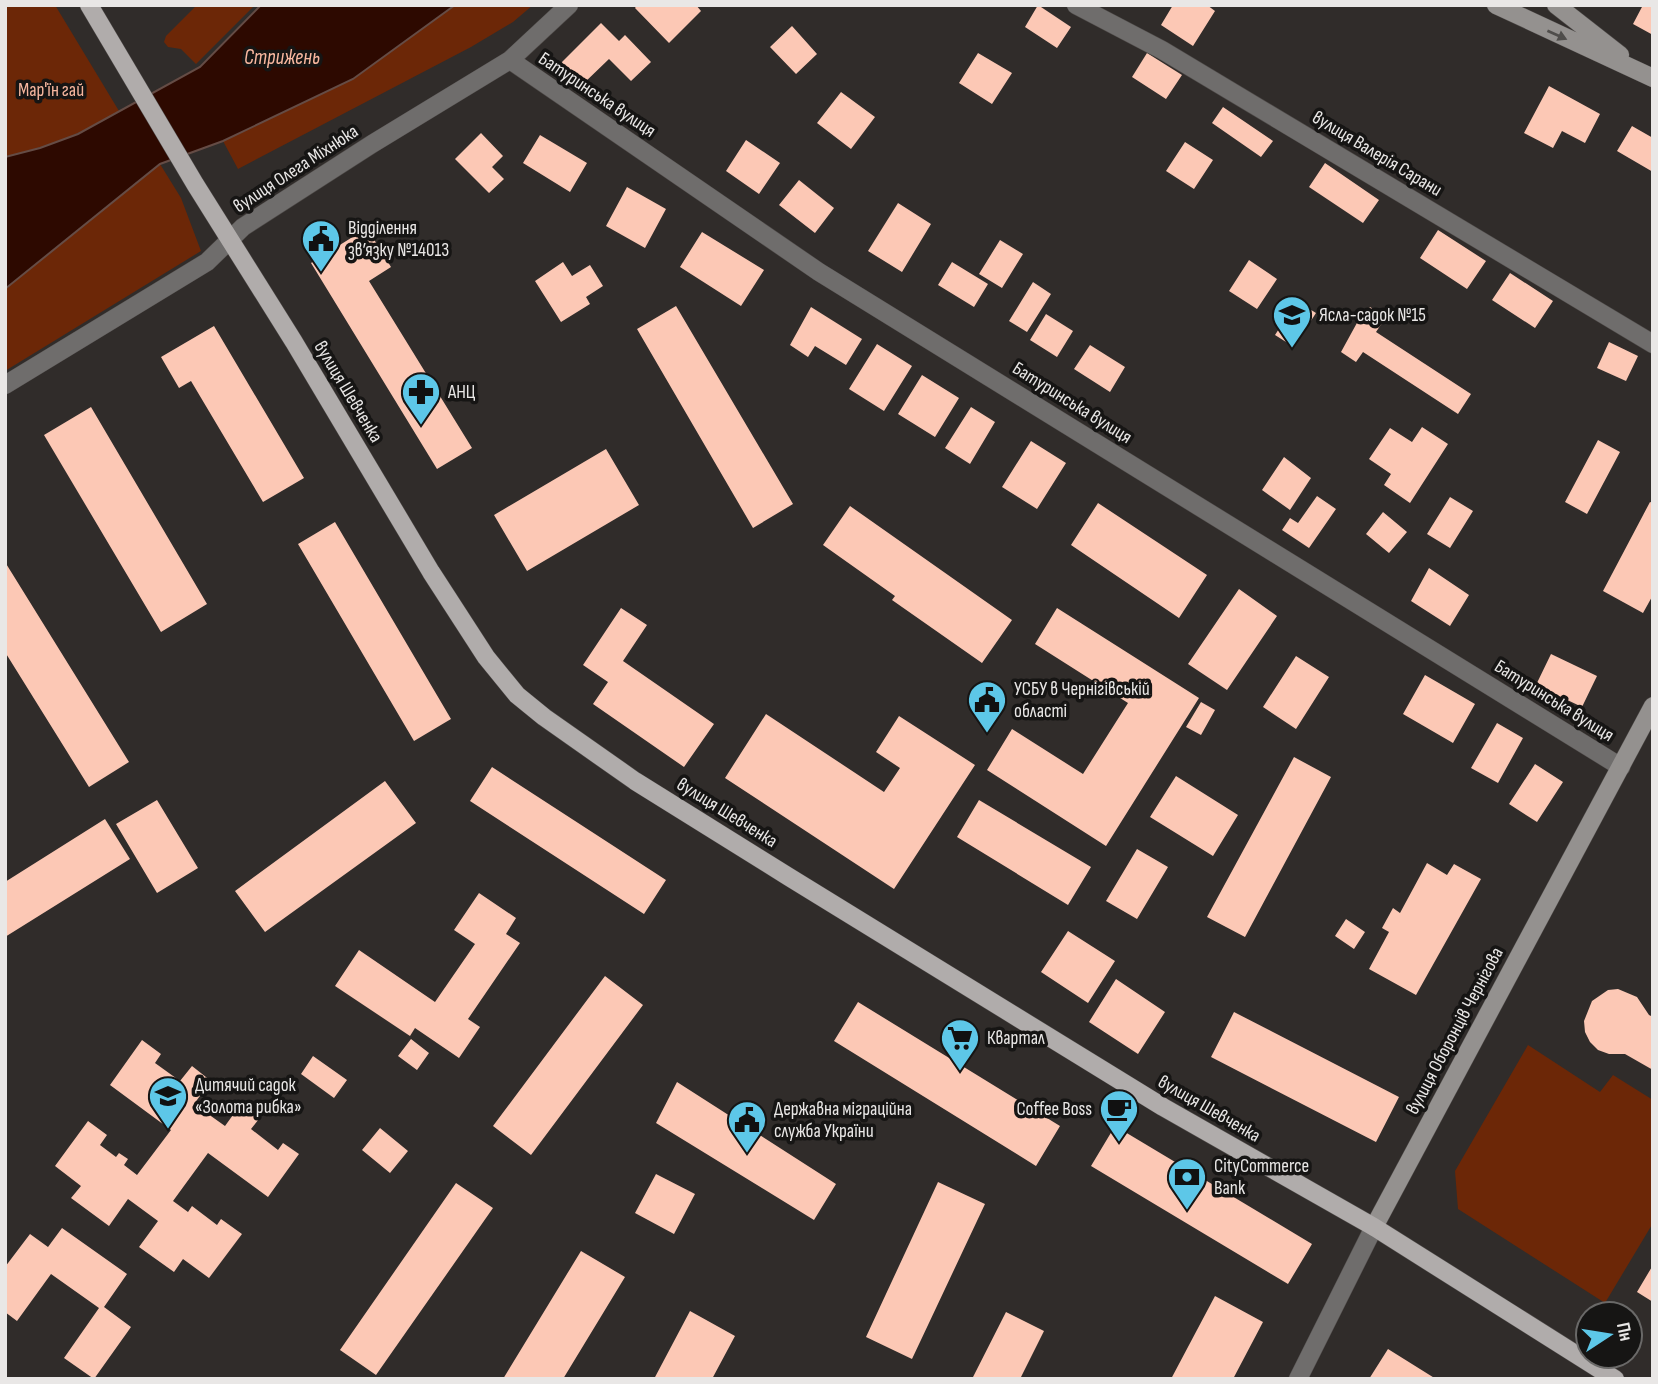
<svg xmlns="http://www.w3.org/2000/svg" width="1658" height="1384" viewBox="0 0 1658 1384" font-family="'Sofia Sans Condensed',sans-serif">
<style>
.green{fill:#6c2707}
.water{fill:#2d0900;stroke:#654c45;stroke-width:2}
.building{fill:#fcc8b5}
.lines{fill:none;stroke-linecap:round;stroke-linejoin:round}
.street-casing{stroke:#4e4a48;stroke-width:19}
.secondary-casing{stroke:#4e4a48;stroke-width:19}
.primary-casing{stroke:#4e4a48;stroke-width:19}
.street{stroke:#6f6d6c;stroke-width:18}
.secondary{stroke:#94918f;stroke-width:18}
.primary{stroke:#b0acab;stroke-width:18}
.oneway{fill:#4f4d4b}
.labels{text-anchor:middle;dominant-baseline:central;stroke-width:7;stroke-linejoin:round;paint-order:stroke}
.park-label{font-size:19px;fill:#f6b69e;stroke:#161514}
.street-label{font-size:19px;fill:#e9e7e6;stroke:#161514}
.poi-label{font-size:19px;fill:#e9e7e6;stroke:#161514;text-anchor:start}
.water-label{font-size:21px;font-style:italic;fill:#f9b8a0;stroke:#161514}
</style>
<rect width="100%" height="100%" fill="#302c2a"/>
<path class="green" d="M5 5H55L119 111C83 134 46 147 5 157Z
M197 5H255L196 64 181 49 168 47 164 42 166 36Z
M455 5H533L513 22 471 47 238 169 223 141 353 79Z
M160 164 181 198 201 251 5 371V289Z
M1528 1045 1600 1092 1613 1075 1653 1100V1223L1605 1303 1458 1209 1455 1171Z"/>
<path class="water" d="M261 5H455L353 79 223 141 160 164 5 289V157L40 148 78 134 200 67Z"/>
<path class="building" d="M637 5H696L701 11 669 43 635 8Z
M1038 5 1071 27 1057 48 1025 27Z
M1173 5H1207L1215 11 1193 46 1161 25Z
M1643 5H1653V35L1633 24Z
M601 23 619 41 625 35 651 62 631 81 609 59 582 85 561 63Z
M792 26 817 54 796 74 770 47Z
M978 53 1012 73 992 104 959 83Z
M1147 53 1182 75 1166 99 1132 77Z
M1549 86 1600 114 1585 143 1562 131 1553 148 1524 133Z
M841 92 875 117 851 149 817 123Z
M1223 107 1273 141 1261 157 1212 123Z
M1632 126 1653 138V172L1617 151Z
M481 133 503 156 492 167 504 179 489 193 455 159Z
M540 135 587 163 570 192 523 163Z
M746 140 780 163 759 194 726 171Z
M1185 142 1213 160 1194 189 1166 171Z
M1325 163 1379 200 1363 223 1309 187Z
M799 180 834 208 815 233 779 205Z
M627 187 666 209 645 248 606 226Z
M898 203 931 224 902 272 868 251Z
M367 228 391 267 369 281 472 448 437 469 311 263Z
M1438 230 1486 261 1467 289 1420 258Z
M702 232 764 270 741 306 680 267Z
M1000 240 1023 254 1002 288 979 274Z
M1249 260 1277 279 1257 309 1229 291Z
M563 262 572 276 590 265 603 286 586 297 590 304 561 322 535 281Z
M952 262 988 284 974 307 938 285Z
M1510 273 1553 301 1535 328 1492 300Z
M1033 282 1051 294 1027 332 1009 321Z
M1297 301 1316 313 1294 347 1275 335Z
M676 306 793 504 753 528 637 329Z
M811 307 862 339 846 365 815 346 808 357 790 345Z
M1370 307 1386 317 1376 332 1471 394 1458 414 1363 352 1356 362 1341 352 1358 321 1360 322Z
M1046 314 1073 331 1057 357 1030 340Z
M214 326 304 478 263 502 191 381 179 388 161 357Z
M1609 342 1638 356 1626 381 1597 368Z
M877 344 912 366 884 411 849 389Z
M1090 345 1125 367 1110 392 1074 369Z
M922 375 959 398 935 437 898 414Z
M91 407 207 604 161 632 44 435Z
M971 407 995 422 970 464 945 448Z
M1422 427 1448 444 1410 503 1384 485 1391 474 1369 459 1390 428 1412 442Z
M1598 440 1620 452 1587 514 1565 502Z
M1031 441 1066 463 1037 509 1002 487Z
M606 449 639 505 527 571 494 515Z
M1284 457 1311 478 1290 510 1262 490Z
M1317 496 1336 509 1309 548 1282 530 1290 518 1298 523Z
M1450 497 1473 511 1450 548 1427 534Z
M1650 502 1653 503V595L1643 613 1603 591Z
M1098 503 1207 575 1179 618 1071 545Z
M850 506 1012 620 982 663 892 600 895 596 823 545Z
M1383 512 1407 532 1389 553 1366 534Z
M335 522 451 719 414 741 298 544Z
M5 562 129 762 89 787 5 652Z
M1429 568 1469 595 1450 626 1411 601Z
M1239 589 1277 616 1227 690 1188 664Z
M621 608 647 625 623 661 714 724 684 767 593 704 608 682 583 665Z
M1057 608 1199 698 1106 846 987 770 1012 729 1083 774 1128 703 1035 644Z
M1551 654 1597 676 1582 707 1536 685Z
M1296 656 1329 677 1296 729 1263 707Z
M1425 675 1475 704 1453 743 1403 714Z
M1201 702 1215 710 1201 735 1186 727Z
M766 714 884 792 900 768 876 752 899 716 975 765 894 889 725 778Z
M1497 723 1523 738 1498 783 1471 768Z
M1294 757 1331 777 1245 937 1207 917Z
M1535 764 1563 782 1537 822 1509 804Z
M492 767 666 880 644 914 470 801Z
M1176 776 1238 815 1213 856 1150 817Z
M385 781 416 823 265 932 235 891Z
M157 800 198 868 157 893 116 824Z
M979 800 1091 867 1068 905 957 837Z
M105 819 130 859 5 937V882Z
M1137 849 1168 867 1137 919 1106 901Z
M1427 863 1447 875 1454 864 1481 879 1416 995 1369 969 1389 932 1382 928 1393 908 1400 913Z
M479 893 516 918 506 934 520 943 468 1019 480 1027 459 1058 415 1028 410 1036 335 986 359 950 435 1002 475 944 454 930Z
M1346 919 1365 932 1354 949 1335 936Z
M1068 931 1115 961 1088 1003 1041 972Z
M605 976 643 1005 531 1155 493 1126Z
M1116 979 1165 1012 1138 1054 1089 1022Z
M1618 989 1637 997 1649 1015 1653 1017V1070L1625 1054H1609L1598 1050 1590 1042 1585 1032 1584 1021 1592 1001 1608 990Z
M858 1002 1060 1126 1036 1166 834 1041Z
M1234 1012 1399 1097 1376 1142 1211 1057Z
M411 1039 429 1053 417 1070 398 1056Z
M142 1040 161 1054 155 1063 180 1081 192 1066 211 1081 194 1104 225 1126 243 1101 262 1115 251 1129 278 1150 283 1143 299 1154 268 1197 208 1153 173 1201 188 1212 192 1206 217 1225 221 1219 242 1234 209 1278 183 1259 174 1272 139 1247 158 1221 128 1199 109 1226 71 1198 81 1186 55 1166 88 1121 107 1135 100 1145 116 1157 119 1153 128 1159 124 1165 137 1175 171 1130 110 1085Z
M313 1056 347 1080 334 1098 301 1074Z
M677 1082 836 1184 814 1220 656 1123Z
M1115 1126 1312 1244 1288 1284 1091 1166Z
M380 1128 408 1151 390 1173 362 1150Z
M656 1174 695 1194 674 1234 635 1213Z
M938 1182 985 1204 912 1359 866 1337Z
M456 1183 493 1208 376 1375 340 1350Z
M62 1228 127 1274 104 1307 131 1327 94 1379 64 1358 99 1308 51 1274 17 1321 5 1312V1267L30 1234 48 1247Z
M581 1251 625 1277 563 1379H503Z
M1653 1265V1302L1637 1292Z
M1215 1296 1263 1322 1233 1379H1171Z
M690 1311 735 1336 712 1379H654Z
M1006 1312 1044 1331 1020 1379H972Z
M1388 1349 1436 1379H1369Z"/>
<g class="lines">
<g class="street-casing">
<path id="street" d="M1076 5 1162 50 1653 344
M510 60 819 272 1621 767
M5 385 207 262 243 227 372 144 510 60 569 5
M1298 1379 1374 1227"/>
</g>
<g class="secondary-casing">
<path id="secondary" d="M1496 5 1653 78
M1556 5 1620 55
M1374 1227 1653 706"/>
</g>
<g class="primary-casing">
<path id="primary" d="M89 5 195 184 294 342 431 572 486 657 517 695 544 717 635 781 789 877 1163 1107 1374 1227 1615 1379"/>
</g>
<use href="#street" class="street"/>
<use href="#secondary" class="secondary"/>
<use href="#primary" class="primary"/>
</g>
<defs><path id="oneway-solid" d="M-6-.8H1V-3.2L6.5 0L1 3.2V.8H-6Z" transform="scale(1.75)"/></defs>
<use class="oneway" href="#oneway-solid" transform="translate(1557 35) rotate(24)"/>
<defs>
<g id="civic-pin" transform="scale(2.0125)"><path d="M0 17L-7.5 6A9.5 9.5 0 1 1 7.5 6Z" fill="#5dc7e8" stroke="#161514"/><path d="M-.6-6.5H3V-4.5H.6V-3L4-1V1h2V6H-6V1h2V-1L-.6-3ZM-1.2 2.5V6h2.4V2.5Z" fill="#111"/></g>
<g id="school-pin" transform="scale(2.0125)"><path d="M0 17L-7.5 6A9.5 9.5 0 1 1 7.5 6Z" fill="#5dc7e8" stroke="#161514"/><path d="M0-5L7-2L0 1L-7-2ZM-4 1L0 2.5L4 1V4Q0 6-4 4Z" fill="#111"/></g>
<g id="pharmacy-pin" transform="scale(2.0125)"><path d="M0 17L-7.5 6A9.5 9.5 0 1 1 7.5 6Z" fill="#5dc7e8" stroke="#161514"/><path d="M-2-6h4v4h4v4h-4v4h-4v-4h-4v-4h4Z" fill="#111"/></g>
<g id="supermarket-pin" transform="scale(2.0125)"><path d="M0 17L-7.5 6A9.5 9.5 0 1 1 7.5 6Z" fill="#5dc7e8" stroke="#161514"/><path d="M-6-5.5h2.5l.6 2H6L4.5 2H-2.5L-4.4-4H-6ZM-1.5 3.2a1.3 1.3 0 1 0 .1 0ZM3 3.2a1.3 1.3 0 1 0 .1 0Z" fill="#111"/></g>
<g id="cafe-pin" transform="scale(2.0125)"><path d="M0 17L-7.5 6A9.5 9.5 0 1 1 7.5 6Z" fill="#5dc7e8" stroke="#161514"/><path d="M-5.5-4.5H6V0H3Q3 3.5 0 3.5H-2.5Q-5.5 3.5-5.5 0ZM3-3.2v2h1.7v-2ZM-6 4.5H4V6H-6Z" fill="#111"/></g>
<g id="bank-pin" transform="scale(2.0125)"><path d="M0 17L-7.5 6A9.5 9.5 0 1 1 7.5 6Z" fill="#5dc7e8" stroke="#161514"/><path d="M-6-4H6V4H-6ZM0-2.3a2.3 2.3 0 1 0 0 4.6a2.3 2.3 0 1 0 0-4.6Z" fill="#111"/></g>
</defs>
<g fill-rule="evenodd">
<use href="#civic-pin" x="321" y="239"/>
<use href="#school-pin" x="1292" y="315"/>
<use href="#pharmacy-pin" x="421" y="392"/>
<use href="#civic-pin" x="987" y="700"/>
<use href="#supermarket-pin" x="960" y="1038"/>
<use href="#school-pin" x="168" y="1096"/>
<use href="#cafe-pin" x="1119" y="1109"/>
<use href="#civic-pin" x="747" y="1120"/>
<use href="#bank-pin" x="1187" y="1177"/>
</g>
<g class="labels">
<g class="park-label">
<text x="51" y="90">Мар'їн гай</text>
</g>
<g class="street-label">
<text transform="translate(597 95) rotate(34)">Батуринська вулиця</text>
<text transform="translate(1377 154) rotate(31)">вулиця Валерія Сарани</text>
<text transform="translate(296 169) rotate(-33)">вулиця Олега Міхнюка</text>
<text transform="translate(348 392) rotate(59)">вулиця Шевченка</text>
<text transform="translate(1072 403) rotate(32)">Батуринська вулиця</text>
<text transform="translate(1554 701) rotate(32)">Батуринська вулиця</text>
<text transform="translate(727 813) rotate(32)">вулиця Шевченка</text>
<text transform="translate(1455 1031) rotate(-62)">вулиця Оборонців Чернігова</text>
<text transform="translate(1209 1109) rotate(30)">вулиця Шевченка</text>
</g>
<g class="poi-label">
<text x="348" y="228">Відділення<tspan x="348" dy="22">зв’язку №14013</tspan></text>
<text x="1319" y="315">Ясла-садок №15</text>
<text x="448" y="392">АНЦ</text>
<text x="1014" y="689">УСБУ в Чернігівській<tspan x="1014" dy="22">області</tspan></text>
<text x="987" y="1038">Квартал</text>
<text x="195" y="1085">Дитячий садок<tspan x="195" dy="22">«Золота рибка»</tspan></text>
<text x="774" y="1109">Державна міграційна<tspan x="774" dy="22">служба України</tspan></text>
<text x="1092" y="1109" text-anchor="end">Coffee Boss</text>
<text x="1214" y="1166">CityCommerce<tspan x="1214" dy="22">Bank</tspan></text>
</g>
<g class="water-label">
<text x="282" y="57">Стрижень</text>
</g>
</g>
<rect width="1658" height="1384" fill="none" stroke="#e9e7e6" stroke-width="14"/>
<g transform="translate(1609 1335) rotate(78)"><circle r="33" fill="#161514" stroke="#6a6968" stroke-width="2"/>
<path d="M0-5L12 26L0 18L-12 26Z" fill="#5dc7e8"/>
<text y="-10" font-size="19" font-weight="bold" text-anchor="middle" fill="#e9e7e6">Пн</text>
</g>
</svg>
